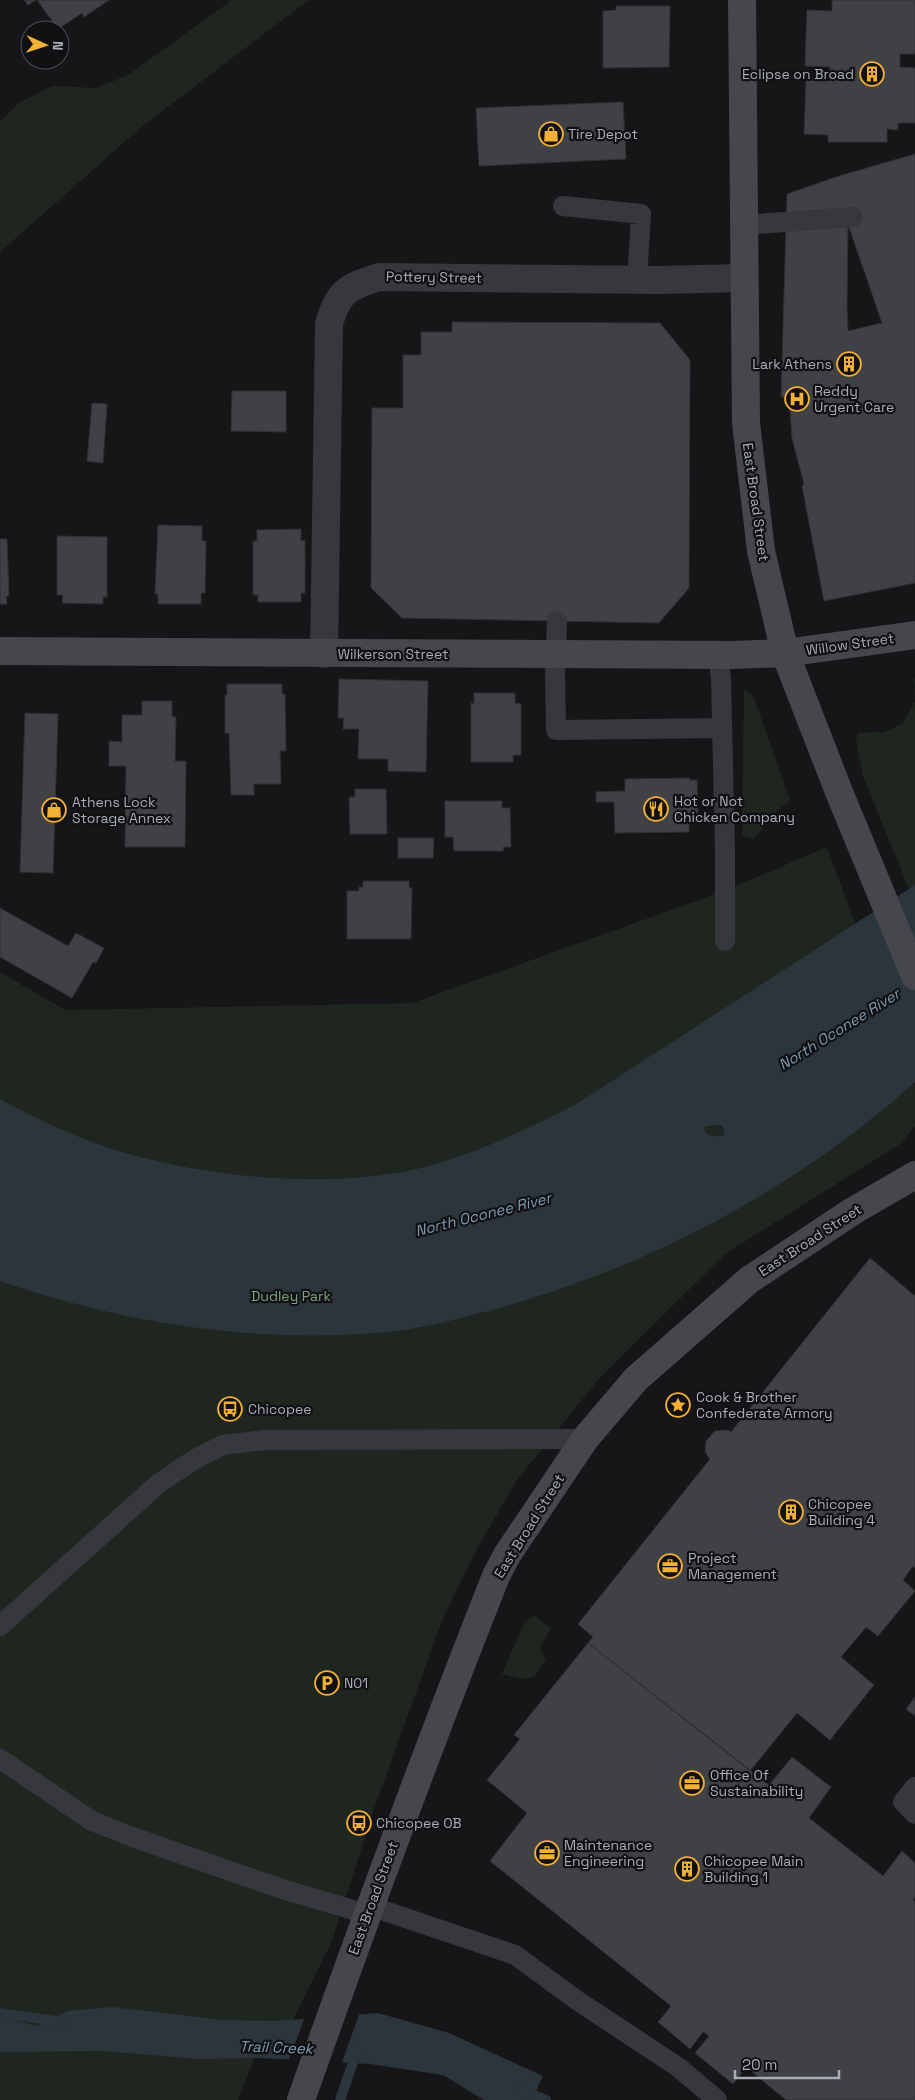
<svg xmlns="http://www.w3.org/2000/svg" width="915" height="2100" viewBox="0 0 915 2100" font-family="'Space Grotesk',sans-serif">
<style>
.green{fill:#1e261f}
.water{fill:#2c353c;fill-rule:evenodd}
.pier{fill:#161618}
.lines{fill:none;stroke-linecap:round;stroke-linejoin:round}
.stream{stroke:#2c353c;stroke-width:10}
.building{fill:#404145;stroke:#303034;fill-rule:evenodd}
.lane{stroke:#37383d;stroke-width:20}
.street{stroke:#37383d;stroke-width:28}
.secondary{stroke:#45474d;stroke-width:28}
.labels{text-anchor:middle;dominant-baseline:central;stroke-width:4.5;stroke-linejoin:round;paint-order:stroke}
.poi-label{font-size:14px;fill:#a8adb8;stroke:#111113;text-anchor:start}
.street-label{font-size:14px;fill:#a8adb8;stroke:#111113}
.park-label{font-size:14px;fill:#7fa381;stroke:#111113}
.water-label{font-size:15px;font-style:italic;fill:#7f9bb3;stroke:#111113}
</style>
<rect width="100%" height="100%" fill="#161618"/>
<path class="green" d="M232 0H309L145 124 0 252V122L19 103 52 86 96 88 128 75Z
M914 678H915V898L910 888 909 889 863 777 856 739 858 733 884 732 902 724 915 702Z
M744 689 753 695 790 800 777 811 754 839 742 836Z
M827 847 915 1087V1126L900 1144 725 1254 598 1380 517 1480 478 1547 443 1618 374 1809 332 1941 280 2046 261 2040 238 2100H0V972L65 1010 412 1003 727 890Z
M534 1615 551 1628 540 1648 546 1660 534 1677 522 1679 502 1674 524 1623Z"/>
<path class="water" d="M915 885V1082C798 1187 656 1263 506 1306 463 1318 419 1330 375 1333 249 1343 119 1322 0 1281V1099C40 1121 81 1140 125 1153 217 1179 343 1191 436 1164 486 1149 532 1127 578 1103ZM714 1125H722L725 1131 723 1136C714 1136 706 1138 704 1127Z
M112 2007 223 2020 275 2021 378 2013 449 2033 543 2076 532 2100H484L443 2075 370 2064 260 2058 199 2059 103 2051 0 2052V2010L11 2019 37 2026 68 2011Z"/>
<path class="pier" d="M360 2012 341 2065 288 2062 305 2017Z"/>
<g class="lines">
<path class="stream" d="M0 2013 62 2022
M521 2090 546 2100
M340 2100 357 2051"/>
</g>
<path class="building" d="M24 0H36L28 5Z
M37 0H109L84 17 82 13 58 29Z
M832 0H915V54H900V67L915 68V123H898V130L887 129V142H828V135L804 134 806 80 830 81V67L805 66 807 10 832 11Z
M616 6H670L669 67 603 68V11L616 10Z
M623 102 626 159 479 166 476 108Z
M915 154V583L824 601 802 486 804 484 792 438 789 397H781L787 194 839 176ZM848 224 882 323 848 331 847 308Z
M452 322 660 323 690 360 689 588 659 623 402 618 371 588 372 408H403V355H421V332H452Z
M232 391H286V432L231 431Z
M92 403 107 404 103 463 87 461Z
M158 525 202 526V541H206L205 593H201V604H158V594H155Z
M301 529V541L305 540V593H301V602H258V595H253V541H257V530Z
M57 536 107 537V597H103V604L62 603 63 595H57Z
M0 539H7L9 596 6 597 7 604H0Z
M339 679 428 681 426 772 388 771V759H358L359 729H343L344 718H338Z
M227 684H282V694H285L286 751H280L281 784H254V795H231L229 733H225V695H227Z
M474 693H515V703L521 704V755H513V762H471V703L474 704Z
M142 701H172V717H176L175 761H186L185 847H125L126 766H109V741L122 742V715H142Z
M25 713 58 714 53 873 20 872Z
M689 778 690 780H697L698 815H689V832L615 833 614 802H596V792L625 791V779Z
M355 789H386L387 834H350L349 797H355Z
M445 801H502V808H510L511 847H503L504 851H454L453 837H445Z
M398 838H434L433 858H398Z
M363 881H409V888H412L411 939H347V891H359V887H363Z
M0 908 68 946 76 933 104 948 96 963 93 962 72 998 0 957Z
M870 1258 915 1296V1568L913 1566 903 1580 915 1591 878 1636 866 1627 841 1657 874 1685 830 1740 797 1713 750 1771 588 1643 593 1637 578 1624 710 1459 705 1452 706 1441 715 1431 727 1430 731 1432Z
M588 1643 769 1785 792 1757 831 1787 809 1818 883 1876 902 1851 915 1863V1897L913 1900 915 1902V2100H786L746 2067 733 2084 695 2053 709 2036 703 2032 690 2049 658 2022 671 2006 490 1861 527 1813 487 1780 520 1739 514 1735Z
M915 1697V1716L906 1709Z"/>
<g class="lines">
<path class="lane" d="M563 206 641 214 637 280
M743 225 853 217
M557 621 555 674 556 730 722 728
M718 655 721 678 725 851V941
M0 1626 158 1484 195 1459 223 1445 264 1440 585 1439
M0 1759 92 1821 135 1838 282 1889 367 1914
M915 1787 903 1802 915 1814
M370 1906 515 1955 578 2001 678 2067 717 2100"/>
<path class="street" d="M324 654 329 324C338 291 348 287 379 277L658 280 744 278"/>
<path class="secondary" d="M742 0 746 423 761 551 785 653 839 792 915 976
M0 651 733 655 785 653 915 635
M301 2100C363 1924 427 1750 496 1576L507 1555 585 1439 636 1379 749 1280 853 1211 915 1175"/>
</g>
<defs>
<g id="building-ring" transform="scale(1.25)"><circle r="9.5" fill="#111113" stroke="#f2b134" stroke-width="1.5"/><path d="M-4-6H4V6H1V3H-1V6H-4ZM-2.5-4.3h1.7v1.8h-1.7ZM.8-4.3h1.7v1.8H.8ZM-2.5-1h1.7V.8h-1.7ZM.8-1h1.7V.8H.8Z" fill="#f2b134"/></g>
<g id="shop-ring" transform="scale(1.25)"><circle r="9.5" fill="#111113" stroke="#f2b134" stroke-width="1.5"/><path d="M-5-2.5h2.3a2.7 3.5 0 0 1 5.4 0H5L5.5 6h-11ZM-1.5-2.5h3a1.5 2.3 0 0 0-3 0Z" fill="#f2b134"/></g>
<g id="hospital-ring" transform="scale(1.25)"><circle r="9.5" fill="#111113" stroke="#f2b134" stroke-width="1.5"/><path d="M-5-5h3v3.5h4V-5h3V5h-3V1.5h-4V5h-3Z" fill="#f2b134"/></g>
<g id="restaurant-ring" transform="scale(1.25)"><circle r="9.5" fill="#111113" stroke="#f2b134" stroke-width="1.5"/><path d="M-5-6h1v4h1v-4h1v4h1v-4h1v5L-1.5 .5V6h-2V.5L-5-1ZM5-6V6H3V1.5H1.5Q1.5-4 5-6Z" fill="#f2b134"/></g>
<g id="sight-ring" transform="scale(1.25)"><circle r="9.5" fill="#111113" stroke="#f2b134" stroke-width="1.5"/><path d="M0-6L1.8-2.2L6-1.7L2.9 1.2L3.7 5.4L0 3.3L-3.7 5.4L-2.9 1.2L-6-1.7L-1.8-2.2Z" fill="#f2b134"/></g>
<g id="bus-ring" transform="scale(1.25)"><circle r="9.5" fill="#111113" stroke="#f2b134" stroke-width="1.5"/><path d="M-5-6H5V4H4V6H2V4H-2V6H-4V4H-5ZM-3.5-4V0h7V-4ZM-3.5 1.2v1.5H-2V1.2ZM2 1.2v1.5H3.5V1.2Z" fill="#f2b134"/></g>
<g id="office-ring" transform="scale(1.25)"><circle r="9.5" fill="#111113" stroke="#f2b134" stroke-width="1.5"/><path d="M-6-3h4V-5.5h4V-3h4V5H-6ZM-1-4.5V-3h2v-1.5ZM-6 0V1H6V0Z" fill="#f2b134"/></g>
<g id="parking-ring" transform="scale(1.25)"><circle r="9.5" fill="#111113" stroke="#f2b134" stroke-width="1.5"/><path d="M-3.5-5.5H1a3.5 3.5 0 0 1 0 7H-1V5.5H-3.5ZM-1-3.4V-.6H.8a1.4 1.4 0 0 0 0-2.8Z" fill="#f2b134"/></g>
</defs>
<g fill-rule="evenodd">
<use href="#building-ring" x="872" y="74"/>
<use href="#shop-ring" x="551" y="134"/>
<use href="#building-ring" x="849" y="364"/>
<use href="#hospital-ring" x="797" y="399"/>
<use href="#restaurant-ring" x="656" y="809"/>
<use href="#shop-ring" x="54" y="810"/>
<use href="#sight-ring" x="678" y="1405"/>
<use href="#bus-ring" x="230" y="1409"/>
<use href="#building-ring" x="791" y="1512"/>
<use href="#office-ring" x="670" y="1566"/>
<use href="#parking-ring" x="327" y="1683"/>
<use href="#office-ring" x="692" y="1783"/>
<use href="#bus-ring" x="359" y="1823"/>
<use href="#office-ring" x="547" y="1853"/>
<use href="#building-ring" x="687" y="1869"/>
</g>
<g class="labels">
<g class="poi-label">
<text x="854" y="74" text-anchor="end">Eclipse on Broad</text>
<text x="568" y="134">Tire Depot</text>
<text x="832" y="364" text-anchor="end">Lark Athens</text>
<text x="814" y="391">Reddy<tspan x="814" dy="16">Urgent Care</tspan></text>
<text x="674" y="801">Hot or Not<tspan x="674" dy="16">Chicken Company</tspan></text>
<text x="72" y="802">Athens Lock<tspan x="72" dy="16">Storage Annex</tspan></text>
<text x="696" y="1397">Cook &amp; Brother<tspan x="696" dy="16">Confederate Armory</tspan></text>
<text x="248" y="1409">Chicopee</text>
<text x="808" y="1504">Chicopee<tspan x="808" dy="16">Building 4</tspan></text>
<text x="688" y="1558">Project<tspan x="688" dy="16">Management</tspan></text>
<text x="344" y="1683">N01</text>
<text x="710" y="1775">Office Of<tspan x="710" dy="16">Sustainability</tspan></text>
<text x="376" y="1823">Chicopee OB</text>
<text x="564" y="1845">Maintenance<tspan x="564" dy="16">Engineering</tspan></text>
<text x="704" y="1861">Chicopee Main<tspan x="704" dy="16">Building 1</tspan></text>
</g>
<g class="street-label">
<text transform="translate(434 277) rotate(1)">Pottery Street</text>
<text transform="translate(756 502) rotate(82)">East Broad Street</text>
<text transform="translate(850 644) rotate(-8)">Willow Street</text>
<text x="393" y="654">Wilkerson Street</text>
<text transform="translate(810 1240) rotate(-33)">East Broad Street</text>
<text transform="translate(529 1526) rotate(-58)">East Broad Street</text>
<text transform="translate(373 1898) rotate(-70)">East Broad Street</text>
</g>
<g class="park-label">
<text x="291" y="1296">Dudley Park</text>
</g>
<g class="water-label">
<text transform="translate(839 1029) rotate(-32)">North Oconee River</text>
<text transform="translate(483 1214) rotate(-14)">North Oconee River</text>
<text transform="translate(276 2047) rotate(2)">Trail Creek</text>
</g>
</g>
<g transform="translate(45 45) rotate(93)"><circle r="24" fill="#111113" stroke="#4d4f55"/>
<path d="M0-4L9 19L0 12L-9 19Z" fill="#f2b134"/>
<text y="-8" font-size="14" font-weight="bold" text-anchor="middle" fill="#a8adb8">N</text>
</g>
<path d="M735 2070v8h104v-8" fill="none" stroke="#a8adb8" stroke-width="2.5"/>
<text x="742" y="2070" font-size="15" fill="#a8adb8" stroke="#111113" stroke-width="4" paint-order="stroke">20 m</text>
</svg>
